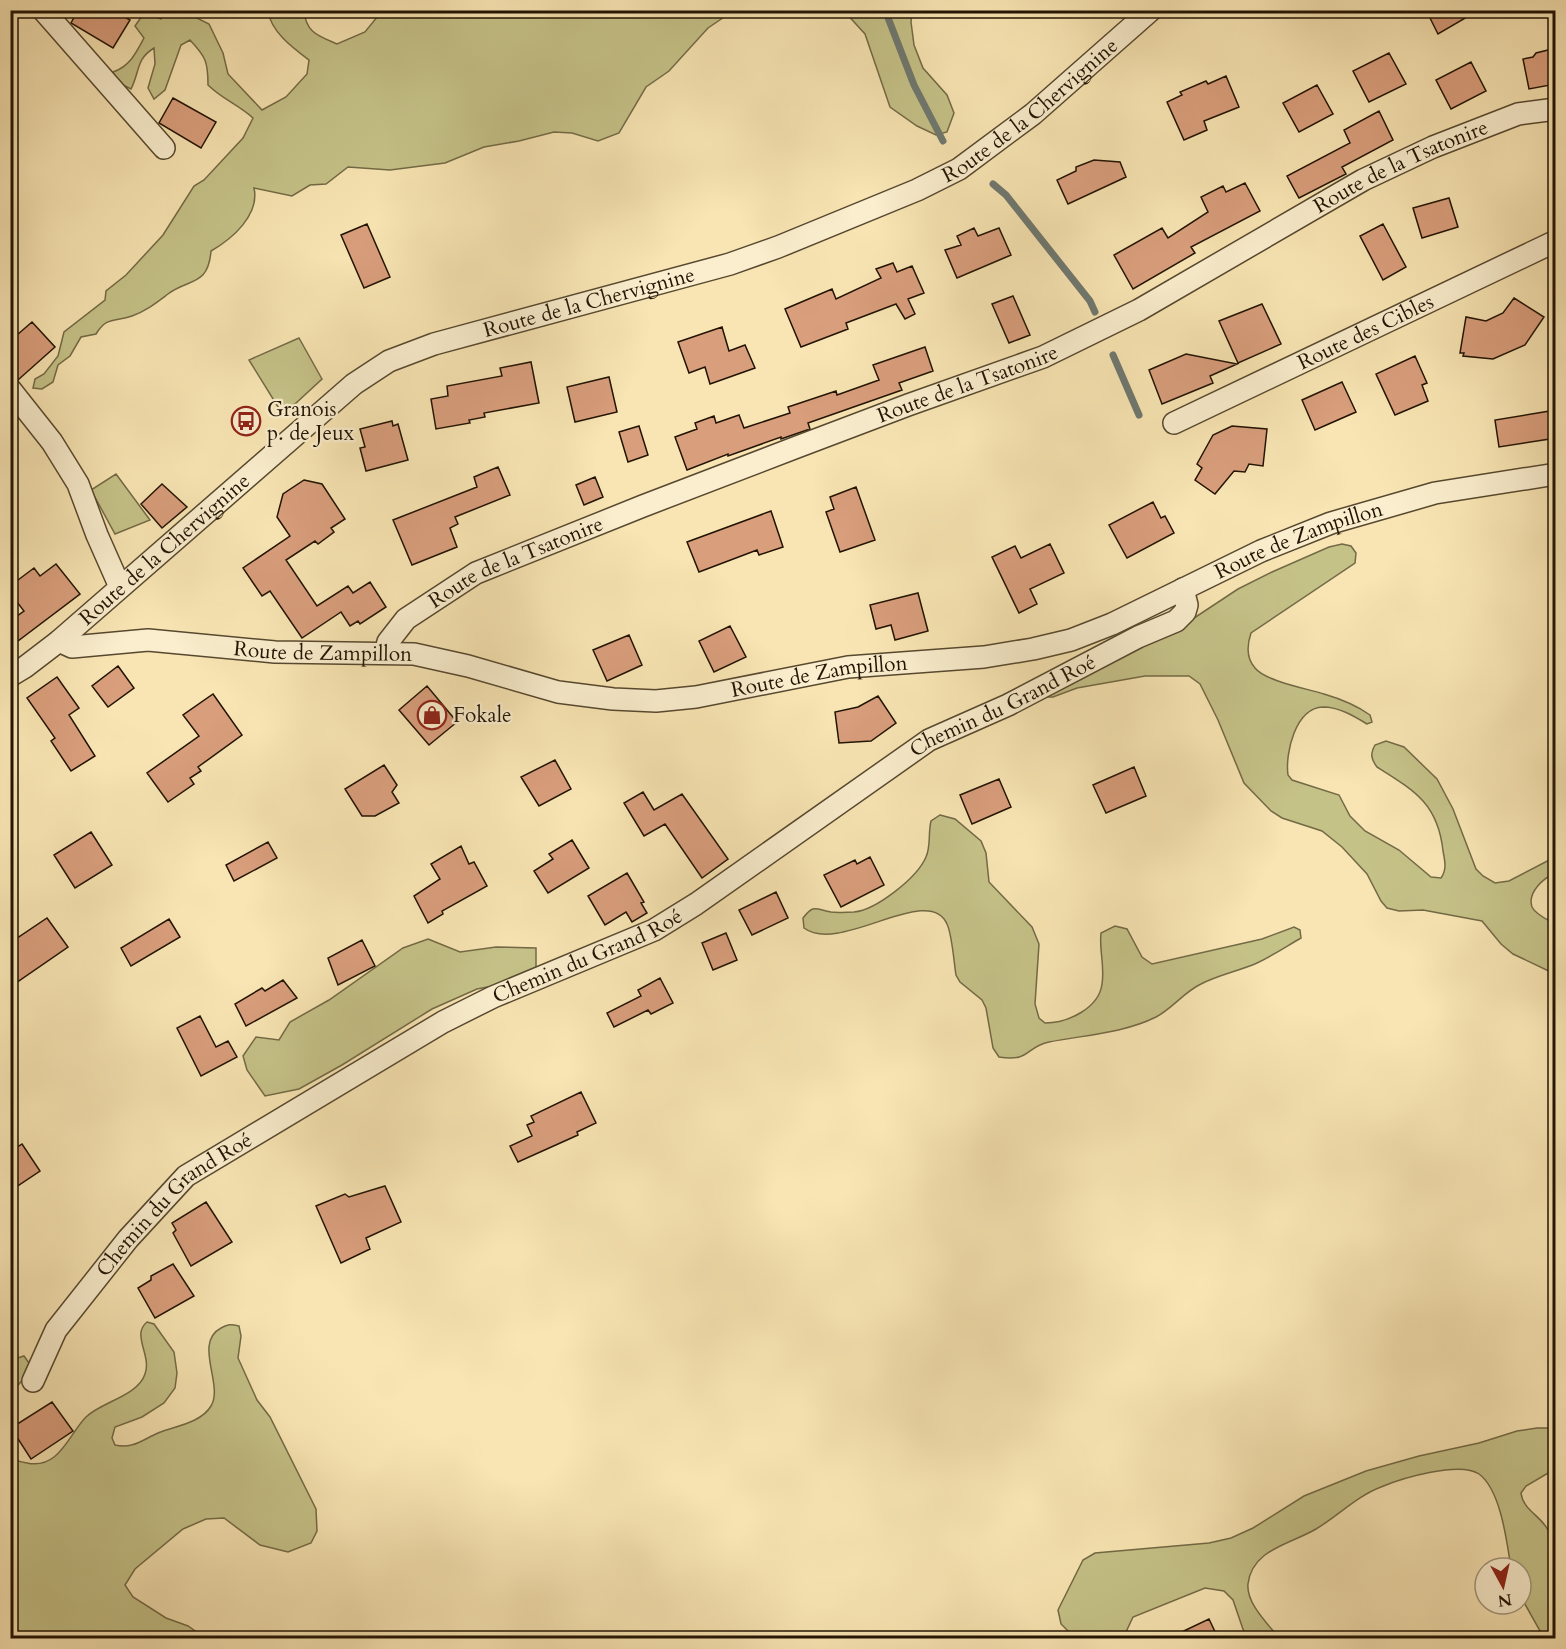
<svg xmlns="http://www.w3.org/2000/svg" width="1566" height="1649" viewBox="0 0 1566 1649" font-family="Cardo,serif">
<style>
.green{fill:#c5c288;stroke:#736a46;stroke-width:1.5}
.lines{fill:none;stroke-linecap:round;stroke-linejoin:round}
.stream{stroke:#6e7870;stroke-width:7}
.building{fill:#d99e7c;stroke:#211303;stroke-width:1.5}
.minor-casing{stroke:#57482f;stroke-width:24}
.minor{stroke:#faeece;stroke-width:21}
.labels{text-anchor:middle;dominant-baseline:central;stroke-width:4.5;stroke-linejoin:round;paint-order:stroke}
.street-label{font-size:21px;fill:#211303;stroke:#faeece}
.poi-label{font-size:21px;fill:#211303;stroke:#faeece;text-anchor:start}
</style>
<rect width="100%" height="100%" fill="#f8e5b3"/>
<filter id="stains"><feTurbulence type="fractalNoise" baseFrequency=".00333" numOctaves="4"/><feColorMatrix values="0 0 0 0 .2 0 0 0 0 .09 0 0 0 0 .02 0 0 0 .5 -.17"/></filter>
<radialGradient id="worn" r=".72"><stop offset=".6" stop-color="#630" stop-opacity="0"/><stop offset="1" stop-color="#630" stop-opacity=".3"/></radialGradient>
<path class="green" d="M160 11H183L209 24 223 53 228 74 262 110 286 97 307 74 309 60C293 48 271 32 268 11H304C306 33 319 36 337 44L365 32 382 11H733L708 28 669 71 646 87 619 133 598 141 572 133 554 132 519 141 484 147 445 163 390 170 348 167 326 184 310 185 292 196 254 188C260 215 232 239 211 251 208 287 189 278 168 294 156 303 146 311 132 316 115 322 107 316 96 334L81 337 70 356 58 365 53 382 42 389 33 388 35 379 44 374 58 356 64 332 105 300 106 291 126 275 163 235 194 186 204 180 243 138 253 118C239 105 222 99 208 85 208 62 206 57 190 40L181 45 165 90 154 99 148 88 155 64 154 48C136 59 140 71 131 89L115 81 113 72C130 66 136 53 144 38L135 26 144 13 161 19Z
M844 11H912L911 22 914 45 923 68 947 95 954 113 947 132 936 135 917 126 890 107 865 34Z
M299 338 322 379 283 415 249 360Z
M116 474 150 520 115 534 91 490Z
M1342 544 1351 546 1356 553 1355 563 1251 633C1247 645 1246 658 1255 668 1265 681 1308 689 1324 694 1341 699 1356 705 1370 715L1372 722 1367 724C1354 716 1339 707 1323 707 1295 708 1285 754 1288 775L1292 780 1339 795 1350 816 1365 831 1399 850 1431 877 1441 878C1447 870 1445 861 1443 851 1438 804 1415 791 1377 767 1371 759 1370 754 1375 745L1386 741 1404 747 1437 779 1453 809 1476 869 1483 876 1495 883 1509 881 1555 857V873C1544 878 1527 892 1532 907 1536 915 1548 920 1555 924V974L1513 954 1501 944 1482 921 1423 910 1399 911 1387 908 1381 901 1367 874 1342 847 1322 831 1282 818 1271 811 1244 783 1218 720 1200 684 1189 676H1145L1077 688 1053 697H1047L1045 694 1176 630 1238 589 1272 572 1329 547Z
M940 815 955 819 981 841 986 853 989 882 1032 927 1039 944 1035 1004 1039 1018 1045 1023C1068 1023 1099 1008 1102 984 1105 967 1099 950 1101 933L1115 926 1127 929 1142 957 1152 964 1262 939 1294 927 1300 930 1301 938C1287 946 1272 956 1257 963 1239 971 1218 975 1201 984 1184 992 1173 1008 1156 1017 1124 1033 1085 1035 1049 1042 1025 1047 1031 1062 999 1057L993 1048 986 1008 982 1000 960 982 956 975C954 963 952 934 947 924 929 882 840 955 804 928L803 918C814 904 815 909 831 912 838 913 847 912 854 912 876 910 917 878 926 857 931 846 928 833 931 821Z
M428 939 460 952 496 947 536 948V974L514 982 477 989 432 1009 342 1065 299 1089 265 1096 247 1070 243 1056 256 1037 279 1040 290 1022 329 1000 403 948Z
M147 1322 154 1324 174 1352 177 1373 175 1388 164 1403 142 1417 115 1427 112 1438 115 1445C133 1449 142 1440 158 1433 175 1426 201 1423 211 1406 224 1385 193 1343 221 1328 228 1324 231 1324 239 1326L241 1336 238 1358 257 1400 270 1417 316 1509 317 1531 311 1543 288 1552 260 1545 224 1518 206 1519 183 1529 135 1569 125 1585 133 1597 166 1618 188 1626 205 1638H11V1457C15 1461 21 1462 27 1463 59 1470 69 1434 86 1417 101 1402 138 1396 145 1374 152 1355 131 1335 147 1322Z
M24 1356 29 1363 28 1374 11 1393V1360Z
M1537 1428H1555V1469L1526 1486 1521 1493C1523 1510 1541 1516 1548 1530 1561 1560 1556 1606 1555 1638H1544L1521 1597V1568H1511C1507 1543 1501 1490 1479 1474 1460 1461 1402 1478 1381 1487 1357 1496 1338 1516 1316 1529 1291 1544 1252 1549 1248 1584 1246 1603 1268 1624 1279 1638H1246L1233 1600 1224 1591 1205 1588 1133 1617 1126 1632 1125 1638H1075L1061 1624 1058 1610 1083 1560 1095 1553 1209 1543 1231 1538 1253 1528 1304 1496 1366 1471 1419 1456 1479 1443 1517 1431Z"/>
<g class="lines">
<path class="stream" d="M885 10 914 85 943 141
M993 184 1006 195 1090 301 1095 312
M1113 355 1139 415"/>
</g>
<path class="building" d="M78 10H113L130 20 113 48 71 23Z
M1426 10H1479L1438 34Z
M1556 48V84L1529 89 1523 59 1533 57 1536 53Z
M1389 53 1406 84 1369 102 1353 71Z
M1471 62 1486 91 1451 109 1436 80Z
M1226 76 1239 107 1204 121 1207 130 1184 140 1167 102 1182 95 1180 92 1206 81 1208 84Z
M1317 85 1333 114 1299 132 1283 103Z
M173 98 216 122 201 148 159 123Z
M1379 111 1393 140 1342 167 1346 174 1299 198 1287 176 1350 143 1344 130Z
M1094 160 1120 162 1126 177 1068 204 1057 180 1076 171V167Z
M1245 183 1260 211 1191 247 1195 253 1133 289 1114 255 1162 228 1168 238 1208 212 1201 197 1223 186 1226 192Z
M1449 198 1458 227 1422 238 1413 208Z
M367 224 390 277 364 288 341 235Z
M1383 224 1406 267 1383 280 1360 236Z
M974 228 978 236 999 228 1011 255 957 278 945 250 961 245 957 236Z
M893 263 897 272 912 266 924 293 908 299 915 314 905 319 896 304 846 323 848 329 801 347 785 309 832 289 836 299 881 278 876 269Z
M1013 296 1030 335 1009 343 992 304Z
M1514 298 1544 317 1525 345 1493 359 1463 356 1464 353H1460L1466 317 1486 321 1503 313Z
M1262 304 1281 344 1238 363 1219 321Z
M32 322 55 347 18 380 10 377V341Z
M722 327 729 351 745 345 755 368 710 384 705 367 689 373 678 342Z
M925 347 933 371 899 383 902 390 808 423 810 429 781 439V437L728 456V454L687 470 675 437 697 429 695 423 714 416 716 423 739 415 744 428 790 413 788 407 836 391 837 395 879 380 873 365Z
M1186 354 1237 364 1210 376 1213 383 1162 404 1149 370Z
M1415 356 1427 383 1422 385 1428 401 1395 415 1376 374Z
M531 362 539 403 484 413 485 417 469 420 470 423 436 429 431 399 448 396 447 386 502 376 500 368Z
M609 377 617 412 575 422 567 387Z
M1342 382 1356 412 1315 430 1302 400Z
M1556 410V438L1499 447 1495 420Z
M392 421 393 426 398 424 408 460 366 471 360 448 365 447 360 429Z
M639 426 648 455 628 462 619 432Z
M1232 426 1267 429 1263 466 1249 464 1245 472 1234 471 1215 494 1195 480 1202 468 1197 464 1213 435Z
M498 467 510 495 455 517 458 524 450 528 457 547 412 565 393 520 477 487 474 477Z
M595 477 603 497 584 505 576 485Z
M304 480 322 484 345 519 331 528 334 532 318 544 315 541 286 560 317 606 348 586 353 593 370 582 386 607 360 624 358 621 350 626 341 612 302 638 270 591 262 596 243 568 290 536 277 517 283 494Z
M162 484 187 507 162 528 141 504Z
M856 487 875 540 840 552 826 512 834 509 830 497Z
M1153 502 1161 518 1165 516 1174 533 1127 558 1109 525Z
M771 511 783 547 759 555 757 550 699 572 687 542Z
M1050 544 1064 573 1030 589 1037 604 1019 613 992 557 1015 546 1021 558Z
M56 564 80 594 10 647V621L24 611 10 593V586L34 568 40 576Z
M918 593 928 631 895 640 891 625 876 629 870 605Z
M730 626 746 657 714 672 699 641Z
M629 635 642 665 607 681 593 650Z
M118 666 134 688 108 707 92 686Z
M57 677 79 708 69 715 95 756 71 771 51 741 55 738 27 698Z
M427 686 457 722 429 745 399 710Z
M213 694 242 735 198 767 201 771 190 778 194 784 168 802 147 773 199 736 183 715Z
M878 696 896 723 871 741 839 743 835 712 858 707Z
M555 760 571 789 539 806 521 777Z
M384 765 397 785 392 792 399 803 375 816H362L345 789Z
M1134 767 1146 796 1106 813 1093 785Z
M999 779 1011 807 972 824 960 795Z
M643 792 654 810 682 794 728 859 702 878 665 824 644 836 624 803Z
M91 832 112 865 75 888 54 855Z
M572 840 589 868 548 893 534 871 553 859 549 854Z
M268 842 277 858 234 881 226 865Z
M461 846 469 864 474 862 487 886 442 911 443 914 428 923 414 896 440 879 431 864Z
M870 857 884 885 841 907 824 875 855 860 857 864Z
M627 873 644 902 641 903 647 913 632 922 626 912 605 925 588 896Z
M776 892 788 918 752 935 739 910Z
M47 918 68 947 10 987V943Z
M169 919 180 937 131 966 121 948Z
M726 933 737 960 713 970 702 943Z
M362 940 375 966 338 985 328 958Z
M660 978 673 1003 651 1014 648 1010 614 1027 607 1013 641 996 638 990Z
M283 980 297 998 246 1026 235 1004 262 988 265 991Z
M200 1016 216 1047 228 1041 237 1057 201 1076 177 1028Z
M581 1092 596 1123 577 1132 578 1135 518 1162 510 1146 532 1136 527 1125 534 1122 531 1116Z
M22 1144 40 1171 10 1191V1152Z
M385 1186 401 1222 366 1238 370 1249 341 1263 316 1206 345 1194 349 1197Z
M206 1202 232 1242 191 1266 173 1233 176 1230 172 1223Z
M173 1264 194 1296 155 1318 138 1288 151 1280V1276Z
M52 1402 73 1431 31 1459 11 1428Z
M1209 1619 1218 1638H1169Z"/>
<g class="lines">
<g class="minor-casing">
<g id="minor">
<path d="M43 10 164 148"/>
<path d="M10 389 52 442 78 484 97 535 120 587"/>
<path id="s1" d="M1174 423 1556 241"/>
<path id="s2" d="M59 641 72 647 148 640 275 652 414 654 468 666 558 692 613 699 656 701 696 697 848 667 984 657 1033 649 1071 640 1112 624 1261 551 1331 523 1435 493 1556 474"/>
<path id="s3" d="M385 653 388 642 406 619 476 573 643 506 797 447 908 405 1043 357 1139 310 1363 180 1433 147 1518 114 1556 109"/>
<path id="s4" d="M10 676 25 667 59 641 354 384 389 361 434 344 730 264 778 247 917 190 959 169 1033 114 1151 10"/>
<path id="s5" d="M33 1381 56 1330 128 1239 186 1176 443 1022 493 997 654 930 696 904 929 740 1008 705 1138 637 1176 621 1185 612 1187 605 1183 589"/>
</g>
</g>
<use href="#minor" class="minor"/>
</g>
<defs>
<g id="bus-ring" transform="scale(1.5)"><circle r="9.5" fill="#faeece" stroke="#8f2418" stroke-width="1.5"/><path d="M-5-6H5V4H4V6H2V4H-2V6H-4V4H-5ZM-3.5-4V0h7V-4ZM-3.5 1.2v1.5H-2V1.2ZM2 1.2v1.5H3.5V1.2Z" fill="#8f2418"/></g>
<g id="shop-ring" transform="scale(1.5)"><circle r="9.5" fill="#faeece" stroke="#8f2418" stroke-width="1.5"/><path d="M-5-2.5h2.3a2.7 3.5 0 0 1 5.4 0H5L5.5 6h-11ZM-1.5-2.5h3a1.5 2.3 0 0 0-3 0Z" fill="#8f2418"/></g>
</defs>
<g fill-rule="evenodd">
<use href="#bus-ring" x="246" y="421"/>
<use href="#shop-ring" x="432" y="715"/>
</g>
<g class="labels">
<g class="street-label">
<text stroke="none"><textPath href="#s4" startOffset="1188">Route de la Chervignine</textPath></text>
<text stroke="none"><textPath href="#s3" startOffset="1137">Route de la Tsatonire</textPath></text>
<text stroke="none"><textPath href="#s4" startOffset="702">Route de la Chervignine</textPath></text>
<text stroke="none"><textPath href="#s1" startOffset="212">Route des Cibles</textPath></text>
<text stroke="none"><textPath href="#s3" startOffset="651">Route de la Tsatonire</textPath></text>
<text stroke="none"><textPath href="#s2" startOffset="1274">Route de Zampillon</textPath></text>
<text stroke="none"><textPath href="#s4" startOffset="200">Route de la Chervignine</textPath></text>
<text stroke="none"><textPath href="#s3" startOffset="165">Route de la Tsatonire</textPath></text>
<text stroke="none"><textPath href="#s2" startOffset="266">Route de Zampillon</textPath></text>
<text stroke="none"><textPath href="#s2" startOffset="770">Route de Zampillon</textPath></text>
<text stroke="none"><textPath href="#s5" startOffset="1203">Chemin du Grand Roé</textPath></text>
<text stroke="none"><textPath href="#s5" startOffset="716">Chemin du Grand Roé</textPath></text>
<text stroke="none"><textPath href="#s5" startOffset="230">Chemin du Grand Roé</textPath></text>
</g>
<g class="poi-label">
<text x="267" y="409">Granois<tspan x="267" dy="24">p. de Jeux</tspan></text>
<text x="453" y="715">Fokale</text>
</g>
</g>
<rect width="1566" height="1649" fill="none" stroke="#f8e5b3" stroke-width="36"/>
<rect x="12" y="12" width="1542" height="1625" fill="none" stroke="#211303" stroke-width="3"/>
<rect x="18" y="18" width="1530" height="1613" fill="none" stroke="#211303" stroke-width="1.5"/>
<g transform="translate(1503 1586) rotate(172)"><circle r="28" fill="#faeece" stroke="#a3967d" stroke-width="1.5"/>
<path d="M0-4.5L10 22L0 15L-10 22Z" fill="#8f2418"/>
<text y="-9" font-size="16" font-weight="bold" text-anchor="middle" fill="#211303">N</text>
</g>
<rect width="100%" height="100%" filter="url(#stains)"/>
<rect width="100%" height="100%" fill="url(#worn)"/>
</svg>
